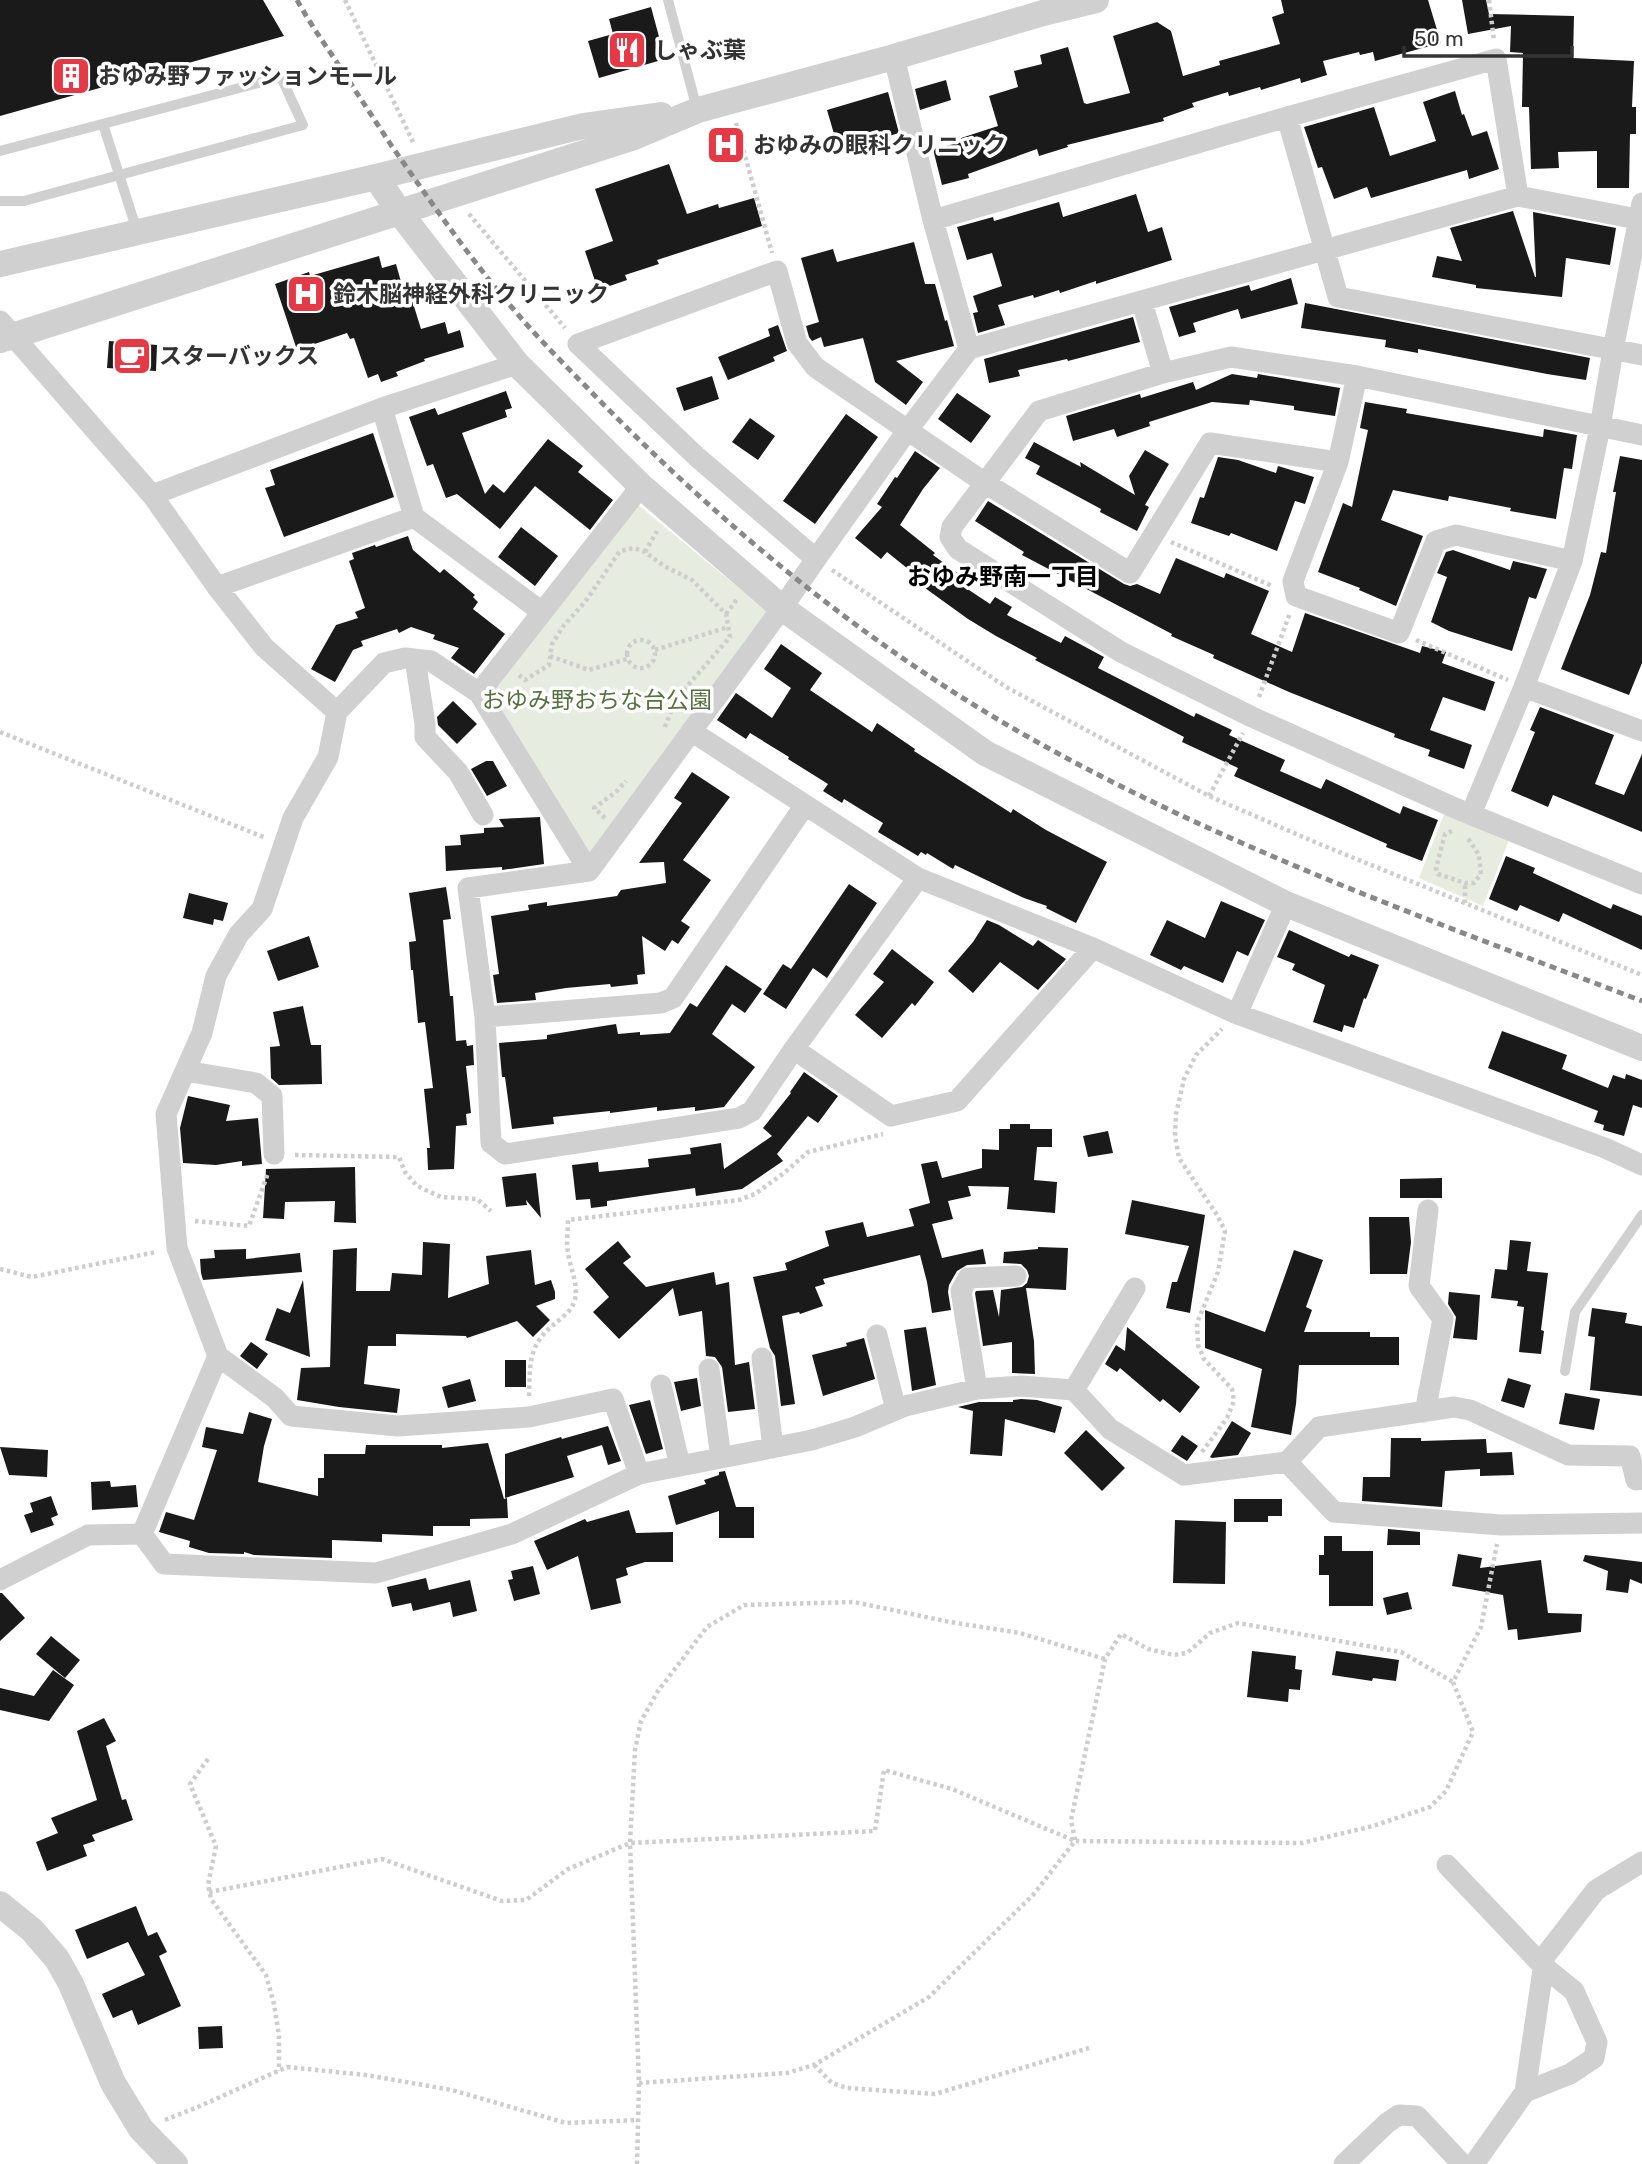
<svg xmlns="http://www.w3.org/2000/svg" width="1642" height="2164" viewBox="0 0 1642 2164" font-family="Rubik,'Noto Sans JP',sans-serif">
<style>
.green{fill:#e6ecdf}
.building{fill:#1a1a1a}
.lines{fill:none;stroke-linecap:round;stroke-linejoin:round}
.path{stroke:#cdcdcd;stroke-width:4.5;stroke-dasharray:3.5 3.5;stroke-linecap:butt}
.service{stroke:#d0d0d0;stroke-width:10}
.minor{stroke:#d0d0d0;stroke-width:21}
.tertiary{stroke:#d0d0d0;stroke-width:26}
.rail{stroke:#888;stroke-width:5;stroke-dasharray:7 5;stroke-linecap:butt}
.labels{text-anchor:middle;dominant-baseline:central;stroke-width:7;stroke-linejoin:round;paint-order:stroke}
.poi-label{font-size:23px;font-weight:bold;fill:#333;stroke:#fff;text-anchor:start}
.park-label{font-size:23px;fill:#56703f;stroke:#fff}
.neighbourhood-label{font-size:24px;font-weight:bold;fill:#000;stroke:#fff}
</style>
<rect width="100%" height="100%" fill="#fff"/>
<path class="green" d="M637 504 769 613 591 859 491 694Z
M1444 814 1509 840 1483 906 1419 878Z"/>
<path class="building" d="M0 0H263L284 36 0 116Z
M1281 0H1428L1441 43 1375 61 1373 52 1360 55 1359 52 1323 61 1327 75 1301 83 1300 78 1261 90 1260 87 1229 96 1228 92 1192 103 1194 107 1163 118 1164 121 1067 145 1068 147 1039 156 1037 149 968 174 969 178 942 185 933 149 962 142 961 138 998 126 989 96 1018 87 1014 71 1042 64 1040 55 1068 47 1084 103 1087 104 1130 93 1113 36 1157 22 1171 31 1183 76 1220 65 1219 61 1280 44 1272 17 1284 13Z
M1462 0H1486L1489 14 1574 16 1573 58 1634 61 1632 107H1636V134H1630L1629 188H1597V151L1558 152 1559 168 1531 169 1529 107H1522L1523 53 1510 52 1511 26 1468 34Z
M651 7 665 59 599 78 588 41 613 34 609 19Z
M946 80 951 100 920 110 915 89Z
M1455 91 1462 115 1464 114 1472 136 1487 131 1499 169 1469 179 1467 170 1371 198 1367 187 1334 199 1322 167 1318 168 1304 127 1374 107 1390 156 1436 141 1423 102Z
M888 92 899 133 839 151 827 110Z
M669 164 687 214 718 204 719 208 754 198 762 226 657 260 659 264 625 275 627 280 598 290 585 251 613 241 595 189Z
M1136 194 1148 232 1162 227 1172 260 1096 284V281L1060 293 1059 290 1034 298 1033 295 998 305 1005 325 978 333 973 313 978 312 973 296 1002 286 992 253 967 260 957 227 993 217 994 221 1059 202 1063 217Z
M1513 211 1535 277H1536L1533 212 1616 228 1610 265 1566 258 1562 297 1476 288V285L1432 277 1437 256 1462 261 1450 228Z
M914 242 925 284H935L945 321 947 320 954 346 896 361 923 382 906 405 875 382 863 338 824 347 821 337 812 341 809 337 806 326 819 322 801 258 833 249 837 262Z
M379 256 382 268 396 264 403 289 408 287 421 329 445 322 448 334 460 330 464 347 424 359 425 361 396 372 398 376 381 382 378 374 368 378 354 338 350 339 347 333 297 350 275 284 309 272 310 276Z
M1291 278 1298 304 1241 319 1238 309 1193 323 1196 332 1179 337 1169 307 1249 285 1251 291Z
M1305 303 1590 358 1586 380 1547 374 1418 349V353L1385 347 1386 340 1301 328Z
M1133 317 1140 342 1068 361 1067 359 1018 370 1020 376 989 383 984 359Z
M778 325 787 351 773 357 775 361 728 380 718 357 770 336 768 329Z
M109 341 157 345 156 371 107 368Z
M1232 374 1257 378 1258 374 1340 388 1335 416 1294 410V406L1250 400 1249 405 1212 402 1149 422 1150 426 1117 437 1114 429 1073 441 1066 416 1140 394 1141 398 1193 382 1196 390Z
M712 376 719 399 684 411 676 388Z
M506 391 512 408 505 410 507 417 462 433 485 494 493 484 504 493 548 439 583 466 578 472 613 500 590 530 535 486 500 529 457 494 446 498 433 464 427 466 409 417 435 408 438 415Z
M957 393 991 416 971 443 938 419Z
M1365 402 1407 409 1406 413 1543 437 1544 429 1577 435 1572 469 1564 468 1556 519 1510 511 1511 508 1449 496 1448 501 1393 490 1381 520 1423 536 1396 606 1359 590 1360 588 1318 572 1343 503 1352 507 1368 430 1360 428Z
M846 414 878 437 815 524 783 501Z
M750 418 775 436 758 460 732 442Z
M373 433 394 497 284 537 265 488 275 485 270 470Z
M1034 442 1081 467 1080 462 1135 495 1129 476 1145 450 1169 464 1145 505 1149 507 1137 531 1100 512 1101 509 1036 474 1040 466 1025 458Z
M915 451 940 468 923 489 900 525 935 553 933 555 959 574 954 580 990 604 995 597 1012 607 1007 615 1061 643 1065 636 1104 657 1098 668 1194 717 1196 713 1232 730 1229 735 1285 760 1280 771 1321 789 1326 779 1400 814 1403 806 1438 820 1422 861 1386 847 1387 844 1234 776 1238 768 1182 742 1184 737 1035 660 1037 658 996 636 968 619 925 588 928 585 887 552 881 559 855 538 882 507 877 504 895 477 897 478Z
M1620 456 1642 460V663L1629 695 1561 669 1590 595 1601 552 1606 553 1616 492H1613Z
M1218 457 1238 460 1276 473 1278 466 1314 477 1305 504 1295 501 1277 551 1231 533 1229 536 1191 523 1200 497 1204 498Z
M988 501 1124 584 1130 586 1137 584 1160 594 1176 558 1224 578 1226 573 1269 591 1251 634 1292 652 1305 613 1420 653 1422 646 1446 652 1442 663 1495 682 1485 711 1443 697 1430 730 1472 745 1464 769 1428 756 1430 750 1394 737 1395 734 1289 692 1213 658 1214 655 1171 636 1172 634 1022 555 1024 552 975 521Z
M521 527 558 556 535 586 498 557Z
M408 536 413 550 440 573 444 569 475 595 473 597 478 602 473 609 505 634 474 674 451 658 459 648 433 639 435 635 411 627 399 633 397 629 361 641 363 646 353 650 335 682 311 669 336 625 358 618 355 612 365 608 349 561 354 559 352 553 375 545 376 547Z
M1453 550 1510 570 1513 561 1547 569 1536 599 1529 597 1512 651 1449 631 1431 622 1447 577 1437 573 1446 552Z
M781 644 822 673 810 690 872 732 877 723 915 749 914 751 1011 813 1013 809 1046 830 1107 862 1076 923 1046 908 1047 906 1024 898 955 865 953 869 927 853 926 855 921 852 918 856 878 832 883 823 844 799 842 803 823 791 828 784 788 759 789 757 750 733 746 739 717 720 736 693 772 718 791 688 764 669Z
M453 701 477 724 457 744 438 725 437 717Z
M1540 707 1614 735 1595 784 1624 795 1642 754V832L1553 795 1548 807 1511 791 1535 732 1530 730Z
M486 761H493L507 786 487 796 471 769Z
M692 772 730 797 683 860 711 880 681 921 690 927 678 944 672 940 665 951 642 936 645 974 637 975 638 984 611 987 610 984 566 988 535 993 536 1000 497 1003 493 975 499 974 491 916 529 910 528 905 547 902V906L617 896 621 890 666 883 664 862 639 863 682 803 674 798Z
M540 817 544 864 502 870V867L446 871 445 846 461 845 460 835 484 833V828L504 827 499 819Z
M1506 856 1535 868 1533 873 1611 909 1613 904 1642 916V950L1563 913 1559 922 1520 905 1517 911 1489 899Z
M849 884 877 903 827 978 813 968 786 1009 763 994 783 964 791 969Z
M446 887 451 919 443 920 450 996H453L456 1041 466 1040 467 1046 473 1045 474 1065 466 1066 471 1113 466 1114 467 1125 456 1126 454 1169 428 1170 427 1148H430L424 1089 433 1088 425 1022 418 1023 413 970H411L409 942 416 941 409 893Z
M189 893 228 903 223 921 214 919 213 925 183 918Z
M1221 901 1265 920 1248 956 1237 951 1223 983 1184 966 1181 970 1150 955 1167 920 1205 938Z
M987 920 999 925 1033 946 1038 940 1066 959 1038 990 1000 962 973 993 948 971 973 942Z
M1289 930 1349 957 1351 954 1379 965 1366 999 1364 998 1354 1028 1344 1025 1342 1032 1313 1022 1325 985 1292 970 1295 964 1277 957Z
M309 936 319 967 278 981 267 951Z
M892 949 934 982 915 1006 912 1003 882 1038 855 1015 884 982 873 974Z
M726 965 762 989 745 1013 732 1004 712 1034 755 1067 724 1107 695 1111V1107L657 1111V1107L610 1113V1111L553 1117 554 1124 512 1129 505 1077H502L499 1043 547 1039V1035L616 1024 618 1034 640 1032V1035L670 1033 690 1003 697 1007Z
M303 1006 311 1045H321L322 1084 279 1085 271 1078 270 1047 280 1046 273 1012Z
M1502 1031 1567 1055 1562 1069 1608 1088 1613 1075 1625 1079 1626 1074 1642 1080V1108L1633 1105 1624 1136 1603 1130 1604 1125 1594 1122 1598 1111 1488 1068Z
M804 1072 838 1096 818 1123 808 1116 777 1154 783 1161 742 1189 696 1196 695 1188 607 1201V1206L591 1208 590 1199 576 1200 572 1165 598 1162 599 1172 649 1167 648 1159 691 1154 690 1148 721 1143 724 1169 772 1136 763 1128 791 1093 790 1092Z
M188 1096 230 1105 226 1121 258 1118 262 1164 242 1166V1161L216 1165 183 1163 180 1128Z
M1010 1124H1030V1129H1052V1147H1037L1034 1180 1057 1182 1055 1213 1007 1209 1009 1187 968 1186 971 1196 948 1201 953 1219 932 1224 942 1258 983 1249 986 1264 967 1265 957 1271 949 1285 948 1292 951 1310 932 1313 927 1282 920 1255 823 1279 825 1284 815 1287 823 1306 800 1314 799 1312 782 1316 795 1404 781 1406 775 1356 770 1348 753 1277 787 1270 785 1263 829 1246 825 1231 863 1222 867 1237 914 1226 909 1209 930 1203 921 1164 937 1161 942 1178 982 1168V1149L999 1150V1129H1010Z
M1108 1131 1113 1153 1088 1157 1083 1136Z
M355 1167 356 1223 334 1222 335 1201 285 1202 284 1219 263 1218 266 1169Z
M536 1173 541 1218 526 1200 527 1205 506 1207 502 1177Z
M1442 1178V1198H1400V1179Z
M1132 1200 1205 1215 1190 1313 1166 1308 1172 1282H1177L1189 1246 1125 1234Z
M1369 1217H1409L1411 1242 1407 1274H1370Z
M1510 1240 1531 1242 1527 1271 1548 1273 1541 1330 1544 1331 1541 1354 1519 1352 1524 1307 1517 1306 1518 1301 1491 1298 1495 1269 1507 1270Z
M618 1241 631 1257 623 1263 646 1287 714 1272 716 1285 729 1282 735 1365 749 1362 755 1409 728 1412 722 1367 715 1357 706 1356 702 1311 679 1316 673 1288 619 1339 593 1312 609 1297 585 1269Z
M423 1242 450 1244 448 1298 489 1284 486 1256 531 1250 535 1285 551 1280 555 1292V1299L536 1306 550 1320 533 1337 517 1321 467 1338 466 1336 396 1334V1346H368L364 1384 400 1389 397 1413 339 1407 297 1400 301 1368 330 1367 333 1250 357 1248 356 1291H390L392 1273 422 1275Z
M1038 1247 1068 1248 1066 1290 1026 1288 1034 1341 1035 1374 1012 1373V1342L983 1346 975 1293 976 1291 993 1290 999 1317 1001 1290 1022 1287 1027 1283 1029 1276 1027 1270 1021 1264 1003 1263 1004 1252 1038 1249Z
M246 1249V1259L300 1253 302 1272 203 1280 201 1273 200 1259 215 1258 214 1250Z
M1294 1250 1323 1260 1306 1307 1312 1310 1304 1332H1370V1337H1399V1365H1299L1296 1404 1291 1435 1251 1427 1262 1369 1205 1348V1310L1265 1332Z
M303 1280 310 1357 265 1340 277 1308 290 1313Z
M1449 1292 1480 1295 1477 1340 1453 1338 1456 1317 1448 1304Z
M1592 1308 1627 1313 1625 1323 1642 1326V1396L1590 1390 1595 1337 1588 1336Z
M926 1327 936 1385 912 1391 904 1330Z
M1127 1327 1200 1387 1180 1413 1163 1399 1160 1402 1120 1368 1117 1372 1105 1364 1116 1345 1125 1351Z
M864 1338 875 1379 823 1396 812 1355 847 1346 846 1343Z
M251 1342 268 1354 257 1369 240 1356Z
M505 1360H526V1387H505Z
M697 1378 701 1406 681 1411 674 1382Z
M1508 1378 1531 1385 1524 1408 1501 1401Z
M470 1379 476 1401 448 1408 442 1387Z
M1565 1393 1600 1399 1594 1430 1559 1424Z
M1021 1399 1037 1400 1062 1407 1055 1433 1005 1419 1002 1456 970 1454 973 1411 958 1407 979 1402H1013V1400Z
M650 1400 663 1449 646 1454 629 1405Z
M249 1412 272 1419 264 1446 258 1482 318 1496V1478H324V1454H365L366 1445H442V1448L488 1443 504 1499 507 1498 508 1518 470 1519V1526H433V1536L382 1534V1542L332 1540V1558L254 1555 244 1552V1554L209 1553 189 1547 190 1541 159 1532 166 1512 194 1520 217 1450 202 1447 206 1427 243 1434Z
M1232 1421 1251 1433 1238 1455 1212 1458 1210 1457Z
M608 1426 621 1461 608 1465 602 1445 567 1456 574 1477 505 1498V1454L561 1437 562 1439Z
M1086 1430 1125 1468 1102 1491 1064 1453Z
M1182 1435 1198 1446 1187 1461 1171 1451Z
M1391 1438H1421V1441L1486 1439 1487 1453 1512 1452 1514 1475 1480 1476V1469L1445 1471 1442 1507 1362 1501 1363 1477H1390Z
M0 1447 48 1450 47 1477 9 1475Z
M725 1471 736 1507H754V1538H719V1511L676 1525 668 1496 706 1484 704 1480 719 1475V1472Z
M110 1481 111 1487 136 1485 138 1507 92 1510 91 1482Z
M51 1496 58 1515 51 1518 54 1525 31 1533 24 1515 33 1512 30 1503Z
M1234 1499H1282V1516H1268V1522H1234Z
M629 1510 636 1533 673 1532V1562H645L626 1568 628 1575 616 1579 621 1603 591 1610 578 1556 547 1570 534 1541 585 1519 587 1522Z
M1175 1520 1226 1522 1225 1584 1173 1583Z
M1388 1529 1420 1532V1545H1387Z
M1324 1536H1342V1551H1373V1606H1329V1575H1319V1555H1324Z
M1458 1554 1482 1558 1480 1568 1541 1560 1548 1613 1582 1614 1581 1632 1518 1640 1517 1629 1508 1630 1503 1595 1452 1586Z
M1585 1555 1642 1562V1584L1630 1579 1628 1593 1606 1590 1608 1571 1583 1561Z
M533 1566 540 1594 514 1601 508 1580 513 1579 511 1571Z
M426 1578 429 1590 470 1580 477 1611 453 1617 450 1602 413 1611 411 1603 392 1607 387 1587Z
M1408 1592 1412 1609 1387 1615 1383 1598Z
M0 1593H2L25 1618 0 1641Z
M51 1636 80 1660 65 1678 36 1654Z
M1252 1651 1296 1656 1295 1669 1302 1670 1300 1690 1289 1689 1288 1702 1247 1697Z
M1336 1651 1399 1660 1396 1681 1373 1678 1372 1681 1332 1675Z
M53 1670 74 1685 49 1721 0 1710V1688L34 1696Z
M104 1718 116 1741 106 1746 122 1800 126 1799 133 1820 92 1835 95 1841 83 1845 87 1856 47 1871 36 1842 58 1833 51 1818 97 1800 77 1731Z
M136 1906 148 1936 157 1932 167 1952 159 1956 181 2006 138 2025 132 2010 113 2018 102 1994 145 1975 128 1942 87 1959 75 1930Z
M222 2026 223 2048 199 2049 198 2027Z"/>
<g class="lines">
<path class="path" d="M345 0 414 144
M1489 0 1494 41
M736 123 772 253
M469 214 565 328
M1171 542 1272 586
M645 552 657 531
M832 570 1006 687 1209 796 1317 843 1642 975
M726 614 738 598
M627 654a14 14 0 1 1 28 0a14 14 0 1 1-28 0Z
M1416 640 1508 680
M655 650 728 627
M550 656 589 670 627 659
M519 675 525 680 549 665 552 644 564 625 585 602 620 551 634 548 645 552 664 566 692 580 726 614 730 637 676 699 664 729
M1259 697 1290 613
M0 732 266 838
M1209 796 1243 733
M605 818 594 808 616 792 626 781
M1452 831 1445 834 1436 868 1438 874 1465 883H1474L1481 874 1479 855 1467 837
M1465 903V883
M295 1155 399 1157 405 1172 417 1186 441 1197 477 1199 491 1211
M195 1221 249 1226 268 1173
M0 1269 32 1277 156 1252
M529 1396C530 1366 528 1346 552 1326 560 1319 571 1312 574 1302 580 1287 570 1268 568 1253 566 1243 568 1231 568 1220L739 1200 755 1194 784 1173 808 1152 883 1134
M1202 1452 1227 1418 1234 1401 1232 1389 1204 1359 1198 1345 1197 1323 1218 1272 1225 1231 1217 1215 1179 1158 1175 1136 1176 1114 1184 1079 1196 1055 1222 1029
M208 1759 190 1784 216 1846 208 1885 211 1899 266 1975 274 2004 279 2036V2071
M1075 1840 1071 1820 1105 1659 1121 1634 1148 1649 1174 1655 1187 1653 1210 1633 1238 1623 1401 1652 1453 1682
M209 1892 382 1859 502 1901 526 1900 568 1869 630 1843 875 1831 884 1770 952 1789 1075 1841
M814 2065 832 2083 847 2088 935 2094 1089 2048
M639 2083 787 2073 814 2065 929 1997 1033 1895 1075 1841 1302 1843 1373 1826 1430 1807 1446 1791 1473 1732 1453 1682 1481 1627 1497 1544
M165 2120 200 2106 287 2067 366 2075 452 2090 566 2123 638 2120
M637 2164 639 2083 630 1843 635 1750 641 1721 658 1691 707 1627 744 1605 854 1602 950 1622 1020 1633 1105 1659"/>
<path class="service" d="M668 0 697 109
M103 124 137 231
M0 151 281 77 303 125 24 201H0
M1565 1371 1575 1312 1642 1215"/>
<path class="minor" d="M894 57 933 220 969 349
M1287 117 1338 297 1642 355
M933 220 1287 117 1496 59 1518 196 1642 220
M1142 302 1163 373
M0 321 152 495 217 587 264 647 337 712
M1357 376 1338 462 1293 581 1296 596 1399 633 1436 541 1456 535 1572 561
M382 408 414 517 542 612
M1642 435 1357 376 1231 357 1163 373 1039 411 952 527 950 537 958 549 1121 652 1252 717 1455 808 1642 884
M1338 462 1210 443 1130 573 985 483 815 367 797 343 777 271 578 344 697 457 816 559 907 431 969 349 1518 196
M152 495 382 408 517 364
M816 559 782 608 589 871 468 888 485 1017 491 1143 505 1154 739 1118 752 1111 794 1049 918 878
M217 587 414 517
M415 659 425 724V737L458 772 483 815
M1524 687 1642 731
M479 693 641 486
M691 731 918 878 1093 948 1237 1014 1605 1148 1642 1165
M1471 814 1524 687 1572 561 1600 427 1613 350 1642 203
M1237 1014 1286 904
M485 1017 661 1003 673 998 805 805
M794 1049 891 1116 957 1101 1093 948
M185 1071 256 1083 272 1096 274 1154
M877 1335 896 1410
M218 1356 142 1534 164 1564 376 1573 512 1534 639 1474 613 1399 529 1417 398 1426 291 1416 275 1398 218 1356 177 1248 166 1114 202 1033 216 976 239 934 262 909 293 818 328 757 337 712 384 663 405 658 431 661 479 693 589 871
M762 1358 773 1448
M709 1369 721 1458
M661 1385 680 1466
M977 1389 961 1291 968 1278 1016 1276
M1074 1390 1135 1288
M1425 1412 1443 1319 1419 1286 1428 1210
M1287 1462 1319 1427 1454 1407 1470 1410 1568 1455 1630 1456 1636 1480 1642 1479
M639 1474 812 1440 855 1427 905 1406 977 1389 1021 1386 1074 1390 1110 1429 1184 1475 1287 1462 1334 1512 1501 1525 1642 1523
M0 1580 88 1535 142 1534
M1447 1865 1543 1966 1574 1991 1597 2042 1594 2058 1570 2074 1525 2092
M1344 2164 1387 2123 1399 2115 1417 2116 1462 2164
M1474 2164 1525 2092 1545 1956 1596 1890 1642 1862"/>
<path class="tertiary" d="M376 177 400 213 517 364 641 486 782 608 985 753 1286 904 1642 1048
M0 264 376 177 583 126 661 115
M0 340 634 137 698 110 894 57 1043 13 1096 0
M0 1904 32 1930 57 1959 71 1984 113 2083 141 2129 175 2164"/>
<path class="rail" d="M297 0C308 20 321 39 334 58 353 87 372 116 391 145 431 202 470 259 515 311 543 344 574 374 604 405 725 527 860 639 1009 726 1209 842 1427 919 1642 1001"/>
</g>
<defs>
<g id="restaurant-square" transform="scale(2.0125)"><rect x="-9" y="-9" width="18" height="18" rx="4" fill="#e63946" stroke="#fff"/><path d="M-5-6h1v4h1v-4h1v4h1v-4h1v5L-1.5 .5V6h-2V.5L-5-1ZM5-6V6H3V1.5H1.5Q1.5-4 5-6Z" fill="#fff"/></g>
<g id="building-square" transform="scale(2.0125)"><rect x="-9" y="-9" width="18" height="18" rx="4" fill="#e63946" stroke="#fff"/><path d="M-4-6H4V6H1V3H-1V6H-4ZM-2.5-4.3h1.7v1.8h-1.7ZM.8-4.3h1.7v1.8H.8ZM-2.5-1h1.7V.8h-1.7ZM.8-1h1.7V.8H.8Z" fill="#fff"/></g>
<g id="hospital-square" transform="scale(2.0125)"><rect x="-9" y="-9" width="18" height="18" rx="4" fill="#e63946" stroke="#fff"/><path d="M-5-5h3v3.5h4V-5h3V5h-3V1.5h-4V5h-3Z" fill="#fff"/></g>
<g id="cafe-square" transform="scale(2.0125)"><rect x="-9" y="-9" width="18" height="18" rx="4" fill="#e63946" stroke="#fff"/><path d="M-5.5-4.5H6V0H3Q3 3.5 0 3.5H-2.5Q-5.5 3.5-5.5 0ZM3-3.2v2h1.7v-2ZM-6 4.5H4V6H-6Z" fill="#fff"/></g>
</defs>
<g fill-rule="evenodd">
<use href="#restaurant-square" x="627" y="50"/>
<use href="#building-square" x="71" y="76"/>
<use href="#hospital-square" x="726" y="145"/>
<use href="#hospital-square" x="306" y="294"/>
<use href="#cafe-square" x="132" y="356"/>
</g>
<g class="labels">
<g class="poi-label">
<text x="654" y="50">しゃぶ葉</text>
<text x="98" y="76">おゆみ野ファッションモール</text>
<text x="753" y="145">おゆみの眼科クリニック</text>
<text x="333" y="294">鈴木脳神経外科クリニック</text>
<text x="159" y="356">スターバックス</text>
</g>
<g class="park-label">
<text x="597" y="700">おゆみ野おちな台公園</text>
</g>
<g class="neighbourhood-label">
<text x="1003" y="577">おゆみ野南一丁目</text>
</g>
</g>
<path d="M1404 46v10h168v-10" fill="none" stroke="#333333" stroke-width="3.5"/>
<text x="1414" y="46" font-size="21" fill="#333333" stroke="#ffffff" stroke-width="5" paint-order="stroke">50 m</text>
</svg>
